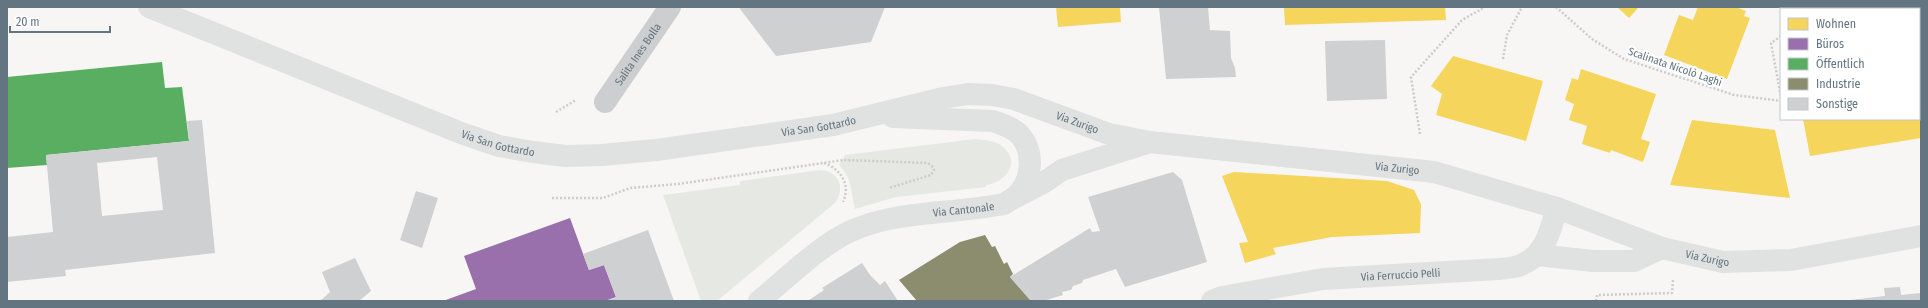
<svg xmlns="http://www.w3.org/2000/svg" width="1928" height="308" viewBox="0 0 1928 308" font-family="'Fira Sans Condensed',sans-serif">
<style>
.green{fill:#e6e9e3}
.homes{fill:#f6d55c}
.offices{fill:#9970ab}
.public{fill:#5aae61}
.industry{fill:#8c8c6e}
.building{fill:#cfd0d1;fill-rule:evenodd}
.lines{fill:none;stroke-linecap:round;stroke-linejoin:round}
.path{stroke:#cbcccc;stroke-width:2.5;stroke-dasharray:2 2;stroke-linecap:butt}
.minor{stroke:#cccecf;stroke-width:22}
.major{stroke:#e0e1e1;stroke-width:22}
.labels{text-anchor:middle;dominant-baseline:central;stroke-width:4;stroke-linejoin:round;paint-order:stroke}
.street-label{font-size:11px;fill:#627580;stroke:#fff}
</style>
<rect width="100%" height="100%" fill="#f7f6f5"/>
<path class="green" d="M975 139C984 140 994 140 1002 146 1022 162 1006 182 986 185V187L896 197 855 209C851 191 852 179 839 165L845 155Z
M820 170C839 171 846 188 835 203L717 301H701L663 195 740 185V181Z"/>
<path class="homes" d="M1056 7H1120L1121 22 1058 27Z
M1284 7H1445L1446 20 1285 25Z
M1617 7H1639L1629 18Z
M1698 7H1736L1746 11 1744 16 1750 18 1727 79 1664 55 1679 15 1693 20Z
M1453 56 1543 81 1526 141 1436 115 1442 94 1431 86Z
M1581 69 1656 94 1641 139 1650 142 1643 162 1611 150 1610 153 1582 144 1587 126 1569 120 1574 104 1565 100 1572 78 1578 80Z
M1921 84V138L1810 156 1803 119H1919V85Z
M1692 120 1775 130 1790 198 1670 185Z
M1234 172 1387 181 1414 190 1421 204 1420 233 1332 237 1273 248 1276 254 1245 263 1239 243 1248 242 1222 176Z"/>
<path class="offices" d="M570 218 589 270 604 265 616 297 605 301H443L476 289 464 256Z"/>
<path class="public" d="M162 62 165 88 182 87 189 141 46 155 47 165 7 168V77Z"/>
<path class="industry" d="M985 235 992 247 995 246 1004 264 1007 262 1013 274 1010 277 1031 301H917L899 280 960 242Z"/>
<path class="building" d="M740 7H885L871 42 776 56 740 9Z
M1159 7H1208L1210 30 1230 31 1231 58 1235 68 1236 77 1166 79Z
M1385 40 1387 99 1327 101 1325 41Z
M202 120 215 253 65 270 66 276 7 282V237L53 232 46 155 189 141 187 121ZM157 157 163 210 102 216 97 163Z
M1173 172 1182 180 1207 262 1125 287 1116 269 1083 280 1082 283 1073 286 1071 290 1062 292 1063 295 1043 301H1031L1010 277 1090 228 1092 232 1100 231 1088 197Z
M416 191 438 198 422 248 400 240Z
M648 230 674 301H606L616 297 604 265 589 270 583 254Z
M355 258 371 291 359 301H320L330 292 322 272Z
M862 263 870 275 880 285 885 281 898 301 809 300 824 290 822 288Z
M1900 287 1901 295 1921 293V301H1841L1885 296 1884 288Z"/>
<g class="lines">
<path class="path" d="M1556 7 1592 39 1624 59 1734 95 1781 101
M1827 9 1831 7
M1781 36 1771 43 1781 97
M1503 59 1507 35 1522 7
M556 112 576 100
M1420 134 1411 77 1462 20 1485 7
M824 163C841 169 851 185 843 202
M552 198H603L630 188 678 184 844 160 928 163 933 167 934 170 931 175 889 188
M1596 301 1597 295 1672 293 1673 280"/>
<path class="minor" id="s1" d="M605 102 670 7"/>
<g class="major">
<path id="s2" d="M149 7 461 133 499 146 533 152 566 156 602 155 656 150 833 125 943 98 968 94 992 95 1014 99 1109 134 1150 142 1434 172 1557 208 1662 248 1723 262 1791 260 1921 236"/>
<path d="M1016 197 1043 183 1062 170 1147 143"/>
<path d="M1537 255 1593 261H1634L1662 248"/>
<path id="s3" d="M759 301C786 279 820 245 851 231 898 210 954 214 1004 204 1008 201 1013 199 1017 195 1033 179 1035 150 1018 133 1011 127 1002 124 993 121L893 117"/>
<path id="s4" d="M1212 301 1222 297 1323 279 1499 269C1506 268 1515 268 1521 265 1546 255 1550 230 1557 208"/>
</g>
</g>
<g class="labels">
<g class="street-label">
<text stroke="none"><textPath href="#s1" startOffset="58">Salita Ines Bolla</textPath></text>
<text transform="translate(1675 67) rotate(19)">Scalinata Nicolò Laghi</text>
<text stroke="none"><textPath href="#s2" startOffset="966">Via Zurigo</textPath></text>
<text stroke="none"><textPath href="#s2" startOffset="699">Via San Gottardo</textPath></text>
<text stroke="none"><textPath href="#s2" startOffset="375">Via San Gottardo</textPath></text>
<text stroke="none"><textPath href="#s2" startOffset="1290">Via Zurigo</textPath></text>
<text stroke="none"><textPath href="#s3" startOffset="231">Via Cantonale</textPath></text>
<text stroke="none"><textPath href="#s2" startOffset="1614">Via Zurigo</textPath></text>
<text stroke="none"><textPath href="#s4" startOffset="191">Via Ferruccio Pelli</textPath></text>
</g>
</g>
<rect width="1928" height="308" fill="none" stroke="#627580" stroke-width="16"/>
<rect x="1780" y="8" width="140" height="112" fill="#ffffff" stroke="#c0c8cc"/>
<rect x="1788" y="18" width="20" height="12" fill="#f6d55c" stroke="#c0c8cc"/>
<text x="1816" y="28" font-size="12" fill="#627580">Wohnen</text>
<rect x="1788" y="38" width="20" height="12" fill="#9970ab" stroke="#c0c8cc"/>
<text x="1816" y="48" font-size="12" fill="#627580">Büros</text>
<rect x="1788" y="58" width="20" height="12" fill="#5aae61" stroke="#c0c8cc"/>
<text x="1816" y="68" font-size="12" fill="#627580">Öffentlich</text>
<rect x="1788" y="78" width="20" height="12" fill="#8c8c6e" stroke="#c0c8cc"/>
<text x="1816" y="88" font-size="12" fill="#627580">Industrie</text>
<rect x="1788" y="98" width="20" height="12" fill="#cfd0d1" stroke="#c0c8cc"/>
<text x="1816" y="108" font-size="12" fill="#627580">Sonstige</text>
<path d="M10 26v6h100v-6" fill="none" stroke="#627580" stroke-width="2"/>
<text x="16" y="26" font-size="12" fill="#627580" stroke="#ffffff" stroke-width="3" paint-order="stroke">20 m</text>
</svg>
